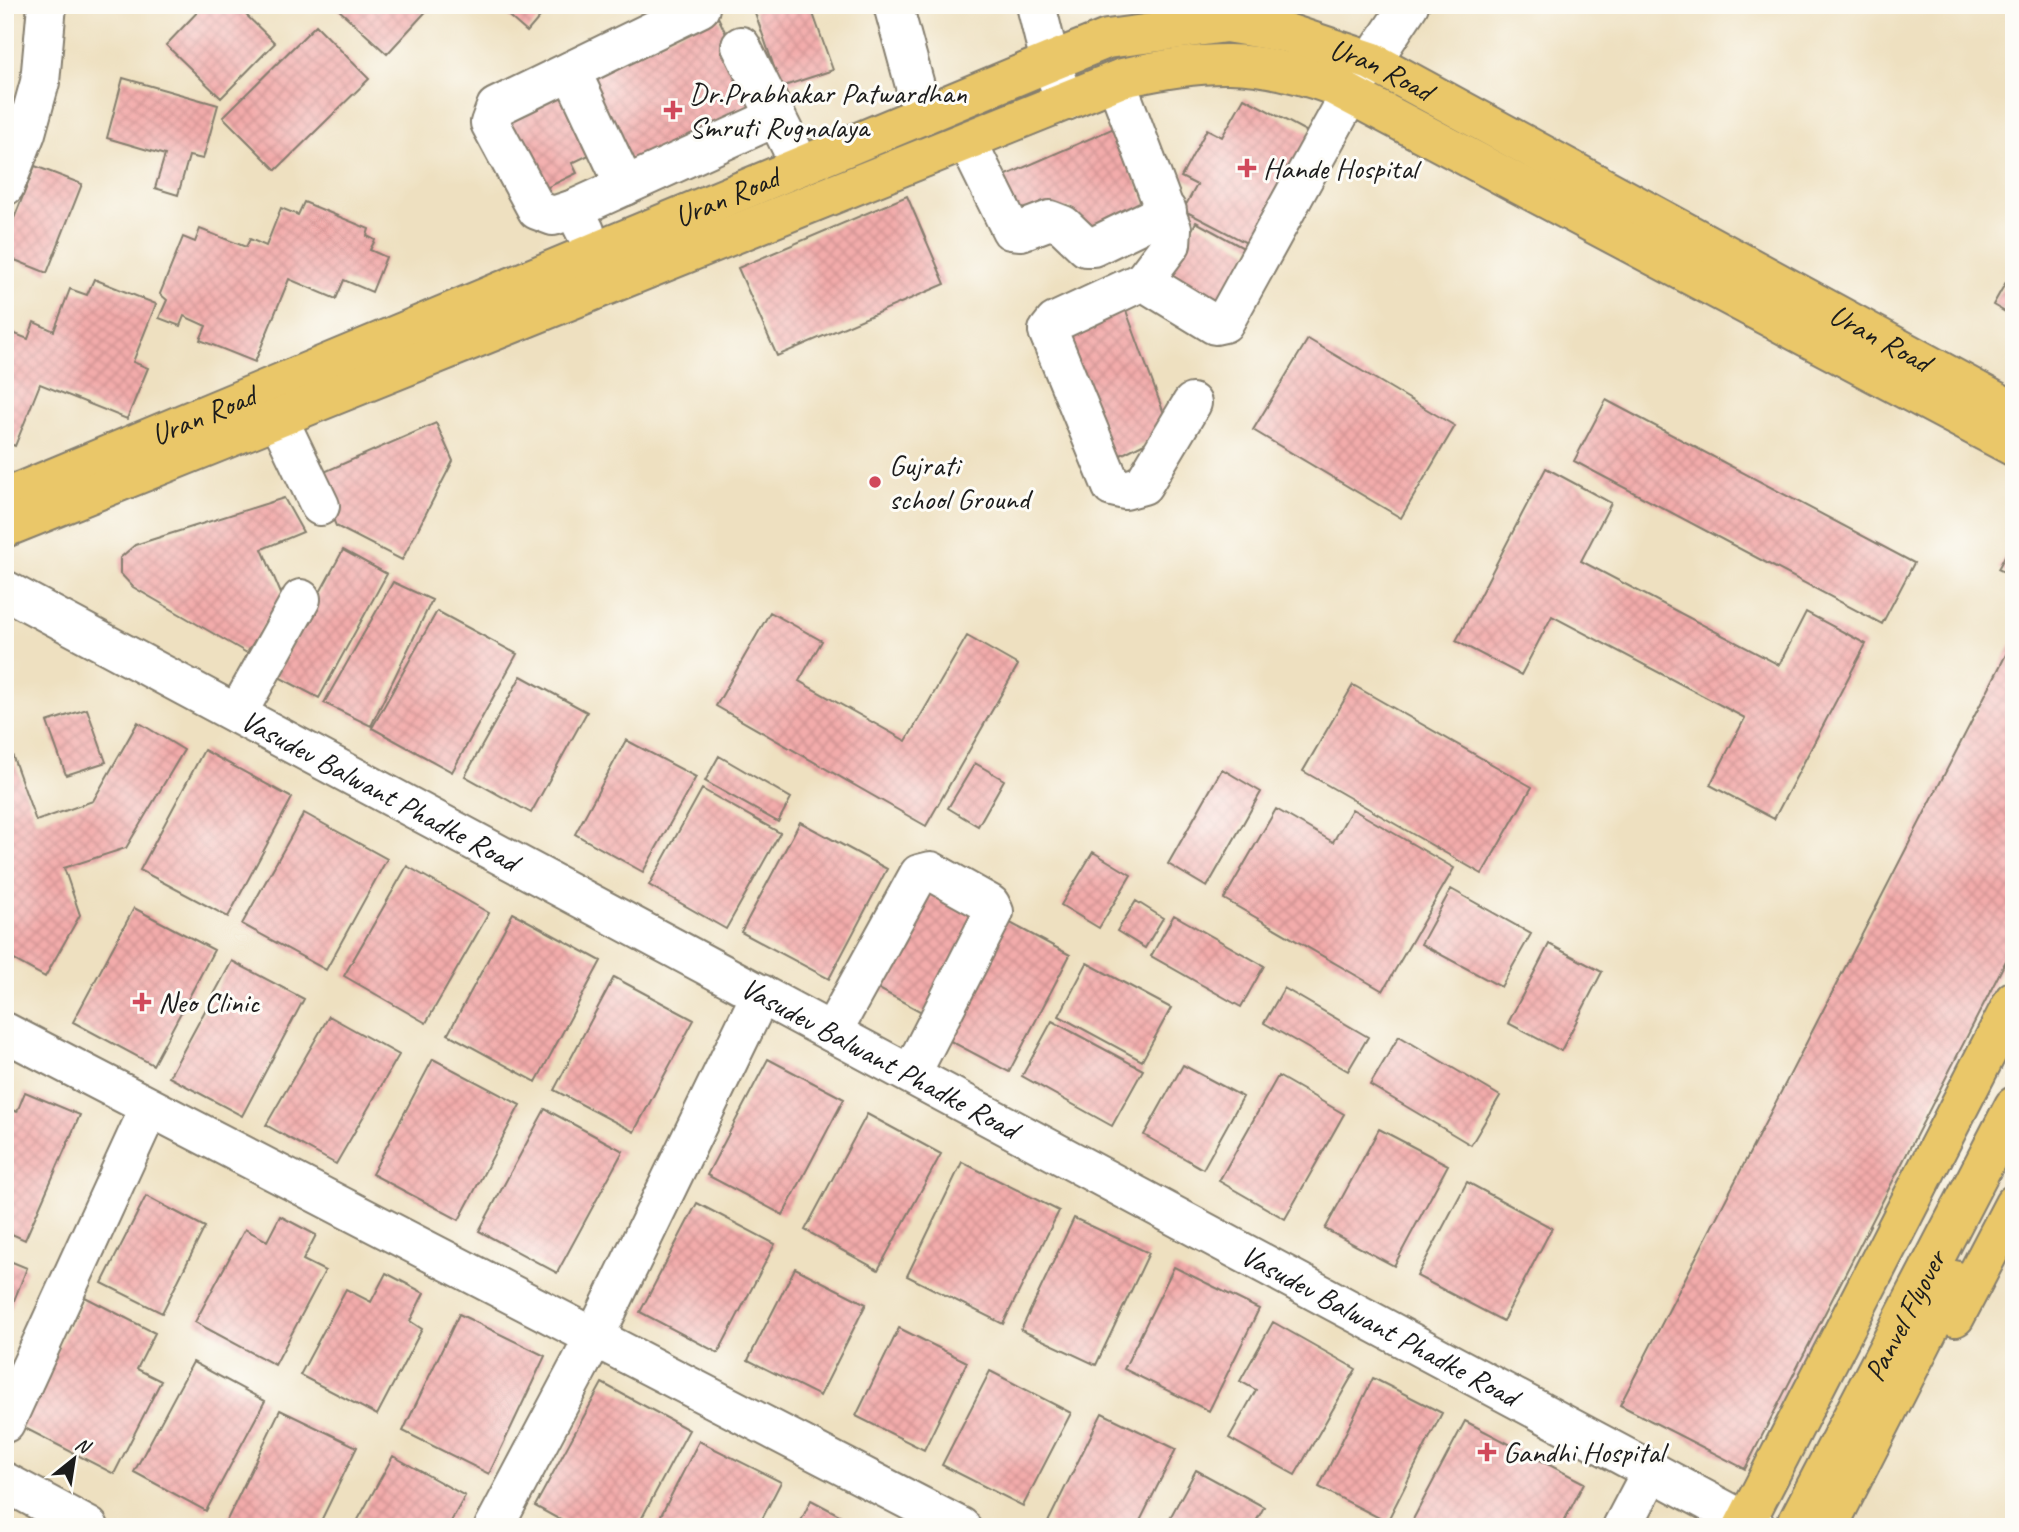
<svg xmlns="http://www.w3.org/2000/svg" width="2019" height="1532" viewBox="0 0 2019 1532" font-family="Caveat,sans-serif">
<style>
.building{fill:url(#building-cross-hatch)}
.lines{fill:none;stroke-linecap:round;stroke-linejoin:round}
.minor-casing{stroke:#857e6e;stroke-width:42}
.major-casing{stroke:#857e6e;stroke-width:42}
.highway-casing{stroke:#857e6e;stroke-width:42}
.minor{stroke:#fff;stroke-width:38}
.major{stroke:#eac769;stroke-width:38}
.highway{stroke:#eac769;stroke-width:38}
.poi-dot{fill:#d1495b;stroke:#fdfcf7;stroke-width:2.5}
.labels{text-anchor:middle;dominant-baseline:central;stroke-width:6;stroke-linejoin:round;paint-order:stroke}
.street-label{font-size:30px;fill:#1c1c1c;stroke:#fdfcf7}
.poi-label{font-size:30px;fill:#1c1c1c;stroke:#fdfcf7;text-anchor:start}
</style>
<defs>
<pattern id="building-cross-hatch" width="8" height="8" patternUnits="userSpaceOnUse" patternTransform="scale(1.75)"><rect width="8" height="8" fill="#f3acab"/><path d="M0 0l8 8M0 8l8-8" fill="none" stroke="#d09393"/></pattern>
</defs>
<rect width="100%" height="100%" fill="#fdfcf7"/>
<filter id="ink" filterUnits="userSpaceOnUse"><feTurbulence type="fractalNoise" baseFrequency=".0143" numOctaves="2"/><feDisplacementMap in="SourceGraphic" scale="14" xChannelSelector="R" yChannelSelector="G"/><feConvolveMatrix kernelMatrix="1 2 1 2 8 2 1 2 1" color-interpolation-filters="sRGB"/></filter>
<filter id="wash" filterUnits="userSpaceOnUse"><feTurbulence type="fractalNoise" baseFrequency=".00686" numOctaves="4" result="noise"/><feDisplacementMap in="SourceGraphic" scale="28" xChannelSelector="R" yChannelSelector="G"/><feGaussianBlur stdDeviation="1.57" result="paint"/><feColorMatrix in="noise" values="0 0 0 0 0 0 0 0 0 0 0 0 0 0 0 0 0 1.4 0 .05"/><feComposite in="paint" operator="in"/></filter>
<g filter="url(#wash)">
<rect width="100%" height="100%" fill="#eee0c0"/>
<g id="blocks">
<path class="building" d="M204 5H236L275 43 221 98 166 45Z
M340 5H432L387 54 337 8Z
M496 5H550L527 32Z
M810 5 833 70 781 87 753 7Z
M717 15 765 115 657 166 650 153 628 164 586 76Z
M316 25 369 79 276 170 223 117Z
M123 78 218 105 203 159 189 156 178 195 155 188 165 155 107 138Z
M558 89 589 155 572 163 577 173 534 194 498 117Z
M1244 98 1317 137 1258 249 1183 210 1197 185 1181 177 1207 129 1222 137Z
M1114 128 1150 213 1087 243 1071 207 1015 227 993 181Z
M35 166 82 184 47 273 5 256V241Z
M907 196 945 284 777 356 738 268Z
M304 202 369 229 367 236 375 240 370 250 386 257 372 292 344 280 336 299 289 279 255 362 200 340 206 326 184 316 180 326 159 318 167 300 160 294 183 237 195 242 200 229 246 247 250 239 266 246 281 208 298 215Z
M1196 222 1249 251 1213 315 1165 283Z
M2014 268V317L1993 305Z
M94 279 156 304 133 362 148 368 127 419 40 384 15 446 5 442V330L28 339 34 322 54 331 70 289 87 295Z
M1124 305 1170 430 1109 461 1058 330Z
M1308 339 1455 426 1401 518 1253 430Z
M1606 400 1914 563 1882 624 1574 461Z
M436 423 453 461 402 560 336 526 315 476Z
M1546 468 1611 503 1581 561 1779 665 1806 612 1866 644 1774 819 1710 785 1745 718 1552 616 1521 675 1456 641Z
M284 498 303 532 262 549 282 596 247 653 133 587 120 573V558L135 545Z
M2014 539V577L1998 569Z
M343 550 387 574 319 698 275 675Z
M393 582 432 600 371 726 324 703Z
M437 611 517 654 452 772 372 728Z
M770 612 822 641 799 681 906 741 967 636 1018 665 926 826 716 706Z
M2014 639V945L1745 1469 1620 1405Z
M521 676 587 712 531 813 465 776Z
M1353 685 1532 787 1482 874 1303 771Z
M87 709 106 762 66 775 47 722Z
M138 722 184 750 126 848 64 868 80 915 45 977 5 955V735L36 821 93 801Z
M626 740 696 777 643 872 575 834Z
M204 750 292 798 228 917 140 870Z
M719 756 791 798 778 822 705 781Z
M975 763 1004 780 978 826 948 808Z
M1222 769 1261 792 1207 887 1168 864Z
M702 789 780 833 726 929 649 885Z
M1276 809 1333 842 1352 809 1454 868 1383 991 1224 899Z
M304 813 387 859 326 970 242 924Z
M800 822 887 869 829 979 741 932Z
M1093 852 1131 875 1099 928 1061 905Z
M407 866 489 913 426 1023 344 976Z
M927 881 980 909 927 1015 868 983Z
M1451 889 1531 934 1501 987 1421 944Z
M1136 901 1163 918 1145 948 1117 931Z
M134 908 214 950 153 1065 73 1022Z
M513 913 601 961 536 1082 448 1034Z
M1174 915 1264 966 1241 1007 1151 956Z
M1001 918 1070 955 1009 1072 939 1035Z
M1549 944 1602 972 1561 1051 1508 1023Z
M232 961 304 999 242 1116 169 1077Z
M1087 963 1171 1008 1142 1061 1059 1016Z
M614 977 694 1020 634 1132 554 1090Z
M1284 988 1368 1037 1348 1071 1264 1023Z
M329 1016 399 1055 336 1164 266 1125Z
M1052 1021 1143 1070 1112 1126 1022 1076Z
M1399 1036 1500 1096 1471 1145 1370 1085Z
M433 1059 520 1105 459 1220 372 1174Z
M768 1059 844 1099 783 1215 707 1175Z
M5 1064 12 1067 5 1082Z
M1183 1065 1243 1097 1203 1169 1144 1135Z
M1278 1076 1344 1114 1285 1219 1219 1181Z
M25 1092 80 1115 25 1240 5 1231V1107L17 1112Z
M545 1109 623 1151 557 1273 479 1231Z
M867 1114 941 1154 878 1270 805 1230Z
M1379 1129 1448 1165 1394 1266 1325 1229Z
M962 1162 1059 1211 1003 1324 907 1276Z
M1467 1182 1552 1228 1503 1321 1417 1276Z
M146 1196 205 1227 162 1313 102 1283Z
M697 1203 775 1244 718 1353 640 1312Z
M280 1216 316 1235 303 1260 325 1271 275 1365 195 1322 245 1229 267 1241Z
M1074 1218 1149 1253 1096 1365 1021 1330Z
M5 1259 27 1268 5 1323Z
M1174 1267 1259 1309 1209 1411 1124 1369Z
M795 1268 866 1304 820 1396 748 1360Z
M386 1273 424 1293 410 1321 422 1329 377 1415 300 1375 346 1289 371 1302Z
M85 1297 155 1333 137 1369 161 1381 114 1474 19 1425Z
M459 1314 545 1356 489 1474 403 1431Z
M1273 1322 1356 1369 1295 1475 1229 1438 1256 1390 1240 1381Z
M899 1328 967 1362 924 1450 856 1416Z
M193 1362 265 1401 206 1511 134 1472Z
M990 1371 1071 1413 1023 1506 942 1465Z
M1373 1378 1442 1413 1387 1522 1319 1487Z
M602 1383 689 1430 637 1527H573L535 1506Z
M280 1410 357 1447 318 1527H230L225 1524Z
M1102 1413 1176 1449 1137 1527H1057L1048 1522Z
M1465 1421 1584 1483 1561 1527H1409Z
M699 1441 781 1482 758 1527H655Z
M393 1456 465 1496 448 1527H354Z
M1196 1470 1264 1507 1253 1527H1165Z
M811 1500 862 1527H798Z"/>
</g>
</g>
<g filter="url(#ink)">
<use href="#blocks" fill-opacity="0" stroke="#857e6e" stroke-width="2"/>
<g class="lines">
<g class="minor-casing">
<g id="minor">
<path d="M893 5 923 115"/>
<path d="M1036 5 1050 62 1066 101"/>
<path d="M741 46 800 165"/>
<path d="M571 71 625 186"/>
<path d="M1116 81 1172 229 1171 244 1143 281 1215 325 1224 323 1350 94 1409 5"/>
<path d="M967 141 1011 230 1021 231 1050 220 1063 225 1086 247H1093L1167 211"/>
<path d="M5 186 26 133 40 82 47 5"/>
<path d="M574 209 553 216 537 210 490 123 496 107 700 8"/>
<path d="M585 231 574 209 776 117"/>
<path d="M1143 281 1055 322 1048 331 1112 487 1125 490 1143 485 1192 403"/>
<path d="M279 420 320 506"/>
<path id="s1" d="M5 590 1756 1527"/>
<path d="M237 714 301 599"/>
<path d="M5 1032 961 1527"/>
<path d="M832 1032 919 874 931 871 990 904 994 912 911 1074"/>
<path d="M5 1423 149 1109"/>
<path d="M5 1482 89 1527"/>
<path d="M494 1527 595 1336 761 994"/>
<path d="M1622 1527 1652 1470"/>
</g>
</g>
<g class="major-casing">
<g id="major">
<path id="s2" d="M5 498 1050 62 1107 39 1226 23 1287 33 1371 61 2014 411"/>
<path d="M5 528 1122 78C1206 60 1252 56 1334 86L2014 447"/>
</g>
</g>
<g class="highway-casing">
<g id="highway">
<path d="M1955 1317 2014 1204"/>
<path d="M1743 1527 2014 1000"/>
<path id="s3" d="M1795 1527 2014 1106"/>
<path d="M1828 1527 1954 1280"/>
</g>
</g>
<use href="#minor" class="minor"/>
<use href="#major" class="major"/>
<use href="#highway" class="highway"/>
</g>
</g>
<g class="poi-dot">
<path d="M669.5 99.5h7v7h7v7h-7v7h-7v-7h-7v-7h7z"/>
<path d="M1243.5 157.5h7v7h7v7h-7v7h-7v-7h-7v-7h7z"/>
<circle cx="875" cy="482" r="7"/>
<path d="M138.5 991.5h7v7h7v7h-7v7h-7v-7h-7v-7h7z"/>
<path d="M1483.5 1441.5h7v7h7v7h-7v7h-7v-7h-7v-7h7z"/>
</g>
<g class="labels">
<g class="street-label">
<text stroke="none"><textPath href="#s2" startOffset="1477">Uran Road</textPath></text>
<text stroke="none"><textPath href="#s2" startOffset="782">Uran Road</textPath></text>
<text stroke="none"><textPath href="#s2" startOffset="2044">Uran Road</textPath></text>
<text stroke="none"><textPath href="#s2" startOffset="215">Uran Road</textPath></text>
<text stroke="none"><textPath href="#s1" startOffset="425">Vasudev Balwant Phadke Road</textPath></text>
<text stroke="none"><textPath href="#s1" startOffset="992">Vasudev Balwant Phadke Road</textPath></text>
<text stroke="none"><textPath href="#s3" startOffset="238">Panvel Flyover</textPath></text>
<text stroke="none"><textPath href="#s1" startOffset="1559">Vasudev Balwant Phadke Road</textPath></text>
</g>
<g class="poi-label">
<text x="689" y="93">Dr.Prabhakar Patwardhan<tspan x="689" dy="34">Smruti Rugnalaya</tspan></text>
<text x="1263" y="168">Hande Hospital</text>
<text x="889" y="465">Gujrati<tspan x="889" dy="34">school Ground</tspan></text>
<text x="158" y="1002">Neo Clinic</text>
<text x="1503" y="1452">Gandhi Hospital</text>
</g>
</g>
<rect width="2019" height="1532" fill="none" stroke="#fdfcf7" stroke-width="28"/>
<g transform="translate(74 1459) rotate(30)" stroke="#fdfcf7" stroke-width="5" paint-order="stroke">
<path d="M0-5L12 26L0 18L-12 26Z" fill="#1c1c1c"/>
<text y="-10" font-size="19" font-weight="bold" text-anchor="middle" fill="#1c1c1c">N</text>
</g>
</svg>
